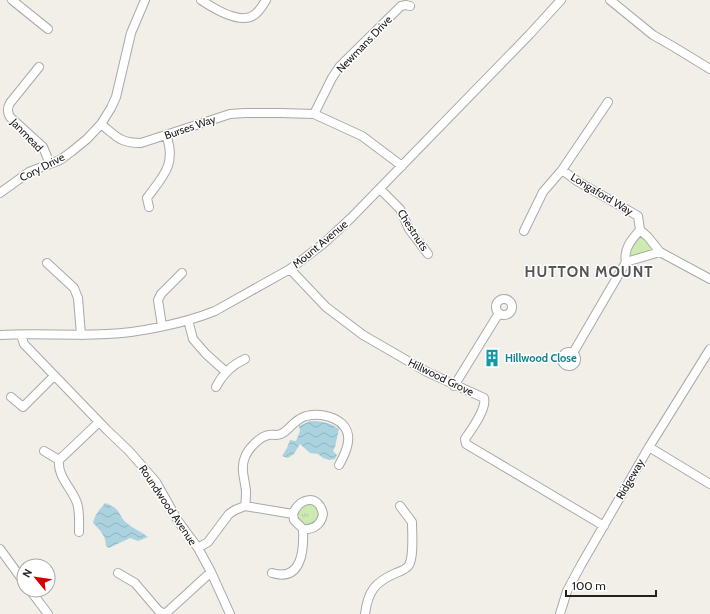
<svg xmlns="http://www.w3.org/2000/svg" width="710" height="614" viewBox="0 0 710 614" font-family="Cabin,sans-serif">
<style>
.grass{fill:url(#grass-tufts)}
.water{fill:url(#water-waves)}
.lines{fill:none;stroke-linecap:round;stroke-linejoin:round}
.minor-casing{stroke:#a9a9a9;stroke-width:10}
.minor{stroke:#fff;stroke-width:8}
.labels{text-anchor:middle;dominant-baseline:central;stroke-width:3;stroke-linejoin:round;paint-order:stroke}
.street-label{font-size:11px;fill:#222;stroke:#fff}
.culture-label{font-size:11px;font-weight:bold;fill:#0d838f;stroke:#fff;text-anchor:start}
.district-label{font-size:15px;font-weight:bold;letter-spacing:1px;fill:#555;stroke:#fff}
</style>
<defs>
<pattern id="grass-tufts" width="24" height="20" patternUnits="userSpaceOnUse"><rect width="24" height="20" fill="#cdebb0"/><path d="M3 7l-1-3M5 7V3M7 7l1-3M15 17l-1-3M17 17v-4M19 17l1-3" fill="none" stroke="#b0c997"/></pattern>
<pattern id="water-waves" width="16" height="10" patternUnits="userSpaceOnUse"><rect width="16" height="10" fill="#aad3df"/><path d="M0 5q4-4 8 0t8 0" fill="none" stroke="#92b5bf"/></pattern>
</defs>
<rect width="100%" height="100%" fill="#f2efe9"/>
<path class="grass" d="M641 237C647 240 651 244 652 250L650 252 629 256V248L638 238Z
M306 503H315L321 517 312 525H304L297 518 298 510Z"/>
<path class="water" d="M310 421C321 421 329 422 339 429L335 447 333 451 337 455 335 459 329 460 323 458 318 454 310 453 300 444 294 454 288 458 282 456 287 448 290 440 296 441 300 431 299 426Z
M105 503C123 509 117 516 128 524 134 529 142 532 148 537L138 541 130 538 109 548 106 546C106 536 100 530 93 523 94 516 100 509 105 503Z"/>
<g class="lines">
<g class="minor-casing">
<path id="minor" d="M12 0 48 29
M145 0 131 33 116 97 111 108 101 124C117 137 120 143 141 143L230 114 245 113H281L314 114 362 136 402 166
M201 0C213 8 240 25 254 15 259 12 263 5 266 0
M610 0 653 35 674 47 710 69
M39 67 10 103C7 108 7 112 10 117L43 147 50 164
M314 114 332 78 340 66 401 6 406 5 410 6
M562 170 577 181 638 216 640 230 648 237 660 252 710 279
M380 189 400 209 409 229 428 254
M0 193 29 172 60 160 71 152 87 139 101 124
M149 207 147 198C163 176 177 164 166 135
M524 231 543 192 562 170 608 102
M626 262 660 252
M47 263 74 288 78 298 81 335
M290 269 326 307 363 335 427 372 484 398C487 409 471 430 465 439L466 444 604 526
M496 307a8 8 0 1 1 16 0a8 8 0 1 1-16 0Z
M188 320 193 339 206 354 225 371
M162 326 158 300 161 294 182 273
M0 335C36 333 72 336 107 334 139 333 185 323 215 311L290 269 323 244 351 218 530 34 561 0
M21 335 24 344 107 430 129 451 156 482 178 521 198 548 211 572 230 614
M562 359a7 7 0 1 1 14 0a7 7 0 1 1-14 0Z
M573 353 626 262C623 249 632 239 640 230
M454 386 499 313
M216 387C223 373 232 365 245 359
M11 397 23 407 54 376
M649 447 710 484
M44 451 59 460C57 477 72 488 77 503 80 512 79 523 79 532
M59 460 99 422
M245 506C246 501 246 496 246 491 245 480 240 468 245 457 248 449 260 436 269 435 273 434 277 436 281 434 290 430 293 420 306 416 323 412 351 419 348 442 347 450 343 458 339 465
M293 514C299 497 319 494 323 514 321 525 313 530 303 529
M198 548 208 542 229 514 235 510 245 506 293 514 294 520 303 529C304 550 302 582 272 573
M0 549 24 582
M118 573 135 583 158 610 164 614
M30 590 48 614
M165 614 211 572
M365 614C368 591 375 582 396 573 401 571 407 569 409 565 414 556 412 533 412 522L400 506
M560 614 567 591 581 565 649 447 710 349"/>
</g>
<use href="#minor" class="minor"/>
</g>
<defs>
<g id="building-bare" transform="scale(1.38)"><path d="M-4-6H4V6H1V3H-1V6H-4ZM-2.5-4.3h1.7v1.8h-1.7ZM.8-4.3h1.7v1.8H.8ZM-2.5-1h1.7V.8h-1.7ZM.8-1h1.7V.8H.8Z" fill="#0f9aa8" stroke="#fff" stroke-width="2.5" paint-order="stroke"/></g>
</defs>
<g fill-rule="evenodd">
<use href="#building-bare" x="492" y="358"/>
</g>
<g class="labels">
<g class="street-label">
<text transform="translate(364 44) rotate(-46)">Newmans Drive</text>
<text transform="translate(190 127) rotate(-19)">Burses Way</text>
<text transform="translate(27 135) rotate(46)">Janmead</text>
<text transform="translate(42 167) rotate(-27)">Cory Drive</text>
<text transform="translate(602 194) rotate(31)">Longaford Way</text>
<text transform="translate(413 230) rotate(57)">Chestnuts</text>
<text transform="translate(320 244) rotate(-40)">Mount Avenue</text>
<text transform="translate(441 377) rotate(26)">Hillwood Grove</text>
<text transform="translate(630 479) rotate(-60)">Ridgeway</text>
<text transform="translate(168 505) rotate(56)">Roundwood Avenue</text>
</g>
<g class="culture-label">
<text x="505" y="358">Hillwood Close</text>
</g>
<g class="district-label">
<text x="589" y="272">HUTTON MOUNT</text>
</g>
</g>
<g transform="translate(36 578) rotate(299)"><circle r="19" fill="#ffffff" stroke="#a7a7a7"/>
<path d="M0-3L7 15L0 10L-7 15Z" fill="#d40000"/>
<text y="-6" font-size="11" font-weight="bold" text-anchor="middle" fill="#222222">N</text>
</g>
<path d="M566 590v6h90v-6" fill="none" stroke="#222222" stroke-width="2"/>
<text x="572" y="590" font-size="12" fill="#222222" stroke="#ffffff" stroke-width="3" paint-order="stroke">100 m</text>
</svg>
